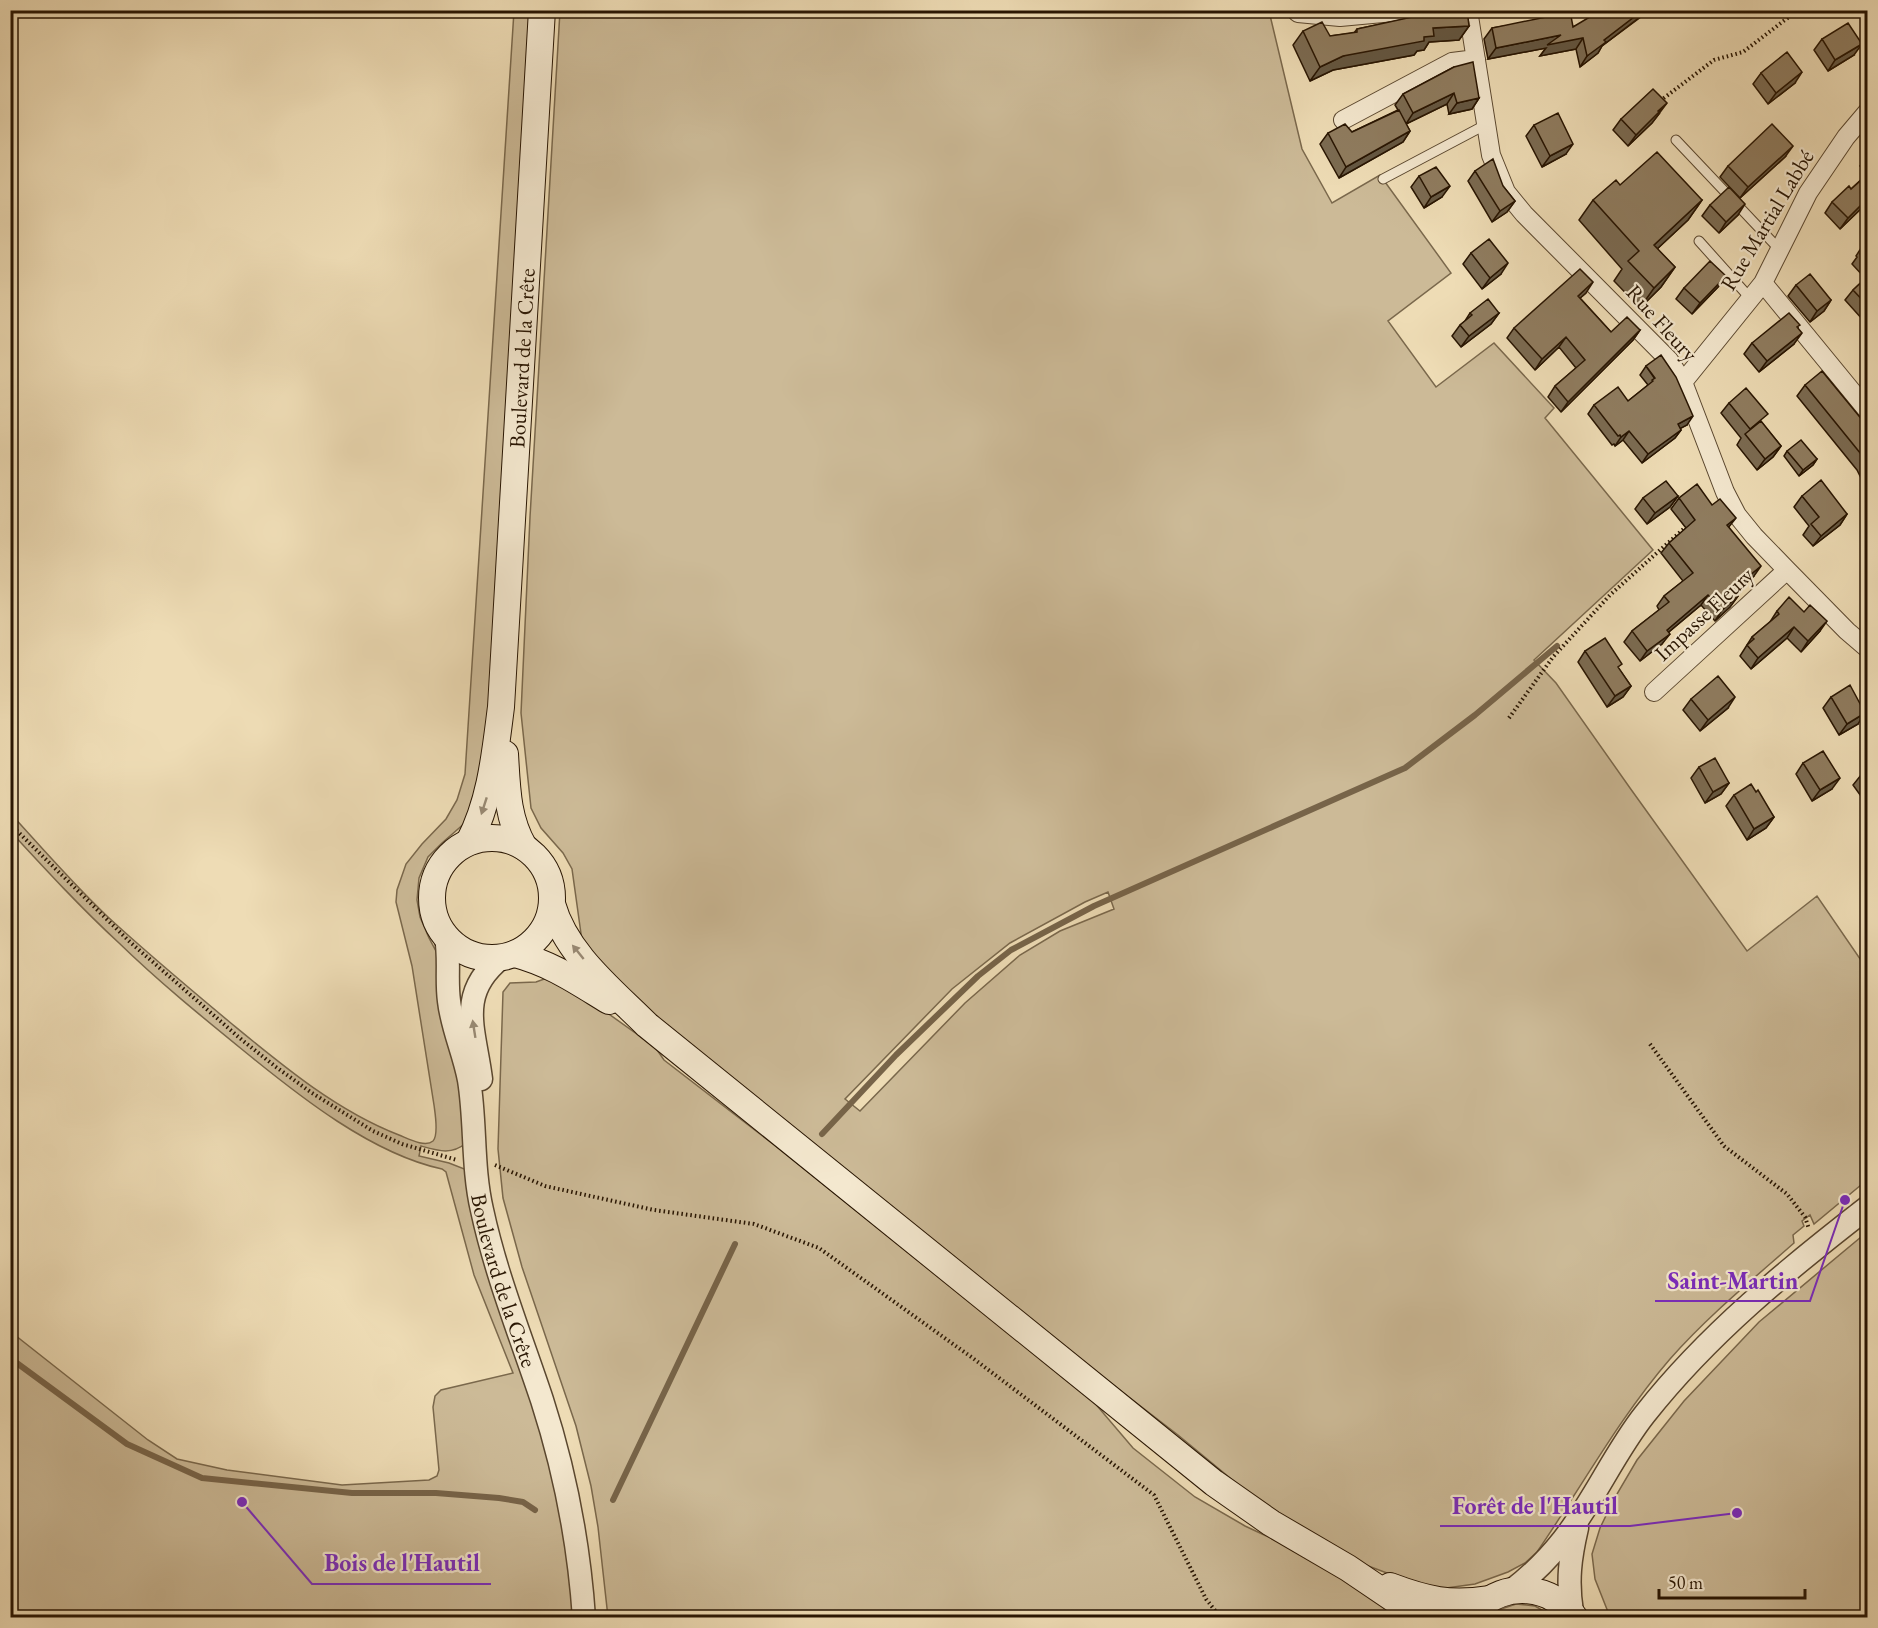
<svg xmlns="http://www.w3.org/2000/svg" width="1878" height="1628" viewBox="0 0 1878 1628" font-family="'EB Garamond',serif">
<style>
.green{fill:#ccba97;stroke:#7a684c;stroke-width:1.5;fill-rule:evenodd}
.lines{fill:none;stroke-linecap:round;stroke-linejoin:round}
.stream{stroke:#776449;stroke-width:6}
.service-casing{stroke:#5a472f;stroke-width:11}
.minor-casing{stroke:#5a472f;stroke-width:20}
.tertiary-casing{stroke:#5a472f;stroke-width:25}
.secondary-casing{stroke:#281502;stroke-width:28}
.path{stroke:#281502;stroke-width:4;stroke-dasharray:1.5 3;stroke-linecap:butt}
.service{stroke:#f4e8cf;stroke-width:9}
.minor{stroke:#f4e8cf;stroke-width:18}
.tertiary{stroke:#f4e8cf;stroke-width:22}
.secondary{stroke:#f4e8cf;stroke-width:26}
.wall{fill:#7b6b52;stroke:#281502;stroke-width:1.5}
.shaded-wall{fill:#645742;stroke:#281502;stroke-width:1.5}
.building{fill:#8f7c5f;stroke:#281502;stroke-width:1.5}
.oneway{fill:#988973}
.labels{text-anchor:middle;dominant-baseline:central;stroke-width:4.5;stroke-linejoin:round;paint-order:stroke}
.street-label{font-size:22px;fill:#281502;stroke:#f4e8cf}
.leader{fill:none;stroke:#7b2cbf;stroke-width:2}
.callout-dot{fill:#7b2cbf;stroke:#f4e8cf;stroke-width:2}
.callout-label{font-size:24px;text-anchor:middle;font-weight:bold;fill:#7b2cbf;stroke:#f4e8cf;stroke-width:4.5;stroke-linejoin:round;paint-order:stroke}
</style>
<rect width="100%" height="100%" fill="#eedcb5"/>
<filter id="stains"><feTurbulence type="fractalNoise" baseFrequency=".00333" numOctaves="4"/><feColorMatrix values="0 0 0 0 .2 0 0 0 0 .09 0 0 0 0 .02 0 0 0 .5 -.17"/></filter>
<radialGradient id="worn" r=".72"><stop offset=".6" stop-color="#630" stop-opacity="0"/><stop offset="1" stop-color="#630" stop-opacity=".3"/></radialGradient>
<path class="green" d="M1149 10 1153 14 1161 15 1216 11H1269L1302 149 1332 203 1380 175 1451 273 1388 321 1436 387 1494 343 1554 408 1545 418 1653 550 1534 660 1556 683 1630 788 1747 951 1817 896 1867 969V1180L1814 1224 1810 1215 1802 1221 1804 1226 1793 1235 1794 1243C1752 1280 1708 1316 1670 1359 1619 1418 1581 1488 1537 1552L1525 1563 1508 1572 1475 1584 1432 1590 1363 1564 1316 1536 1252 1496 1178 1435 1086 1364 660 1021 583 948 572 869 563 853 541 828 531 808 521 713 530 517 560 11ZM1108 892 1114 909 1060 931 1020 955 965 1003 860 1111 845 1099 952 989 1010 943 1085 902Z
M514 11H531L492 664 484 760 466 822 442 843 428 857 419 878 417 900 420 917 429 938 437 953 459 1061 466 1143C452 1155 439 1151 421 1146L419 1156 449 1163 467 1170 554 1467 578 1617H11V1332L148 1440 177 1459 227 1470 342 1485 429 1480 437 1476 439 1470 433 1407 435 1396 441 1390 513 1373 474 1275 446 1172 442 1169C372 1154 299 1096 244 1051 201 1016 158 981 119 943 81 908 46 870 11 832V814C43 849 74 885 108 917 148 954 190 989 232 1024 283 1066 337 1111 399 1135 407 1138 425 1148 433 1141 439 1135 435 1113 434 1105L412 966 396 902 397 890 406 864 422 844 446 819 457 800 465 774Z
M547 978 578 992 655 1047 664 1060 773 1144 1093 1401 1133 1448 1195 1497 1245 1526 1277 1541 1317 1564 1405 1617H608L598 1527 591 1486 576 1426 522 1267 503 1198 498 1149 503 992 510 983 536 982Z
M1867 1232V1617H1610L1595 1579 1592 1554 1600 1528 1614 1499 1637 1460 1684 1401 1759 1322Z
M1516 1604 1535 1606 1554 1617H1490L1498 1610Z"/>
<g class="lines">
<path class="stream" d="M822 1134 896 1055 978 976 1011 950 1094 906 1405 768 1475 715 1557 646
M10 1358 127 1444 202 1478 352 1493H436L499 1498 523 1502 535 1510
M613 1500 735 1244"/>
<g class="service-casing">
<path id="service" d="M1676 140 1780 250
M1383 179 1487 124
M1699 241 1750 298"/>
</g>
<g class="minor-casing">
<path id="minor" d="M1295 10 1298 13 1340 17 1415 10
M1468 10 1491 155 1506 192 1524 214 1669 360 1683 382 1725 492 1737 515 1754 536 1787 570 1847 631 1868 649
M1343 120 1452 62 1476 59
M1763 283 1868 411
M1683 382 1763 283 1808 193 1846 137 1868 111
M1654 692 1787 570"/>
</g>
<g class="tertiary-casing">
<g id="tertiary">
<path id="s1" d="M446 937C450 959 446 979 449 1001 452 1028 464 1053 469 1080 476 1123 472 1167 482 1210 496 1275 521 1337 542 1400 565 1471 579 1544 584 1618"/>
<path d="M481 1079C475 1030 456 994 501 958"/>
<path d="M1511 1591C1531 1576 1548 1559 1563 1540 1594 1501 1614 1453 1645 1414 1708 1334 1788 1269 1868 1207"/>
<path d="M1572 1612C1567 1581 1570 1558 1577 1528"/>
</g>
</g>
<g class="secondary-casing">
<g id="secondary">
<path d="M505 754C507 787 507 818 524 847"/>
<circle cx="492" cy="898" r="60"/>
<path id="s2" d="M469 842C491 800 495 753 501 707L542 10"/>
<path d="M552 904C566 954 611 989 647 1025L1214 1483 1271 1523 1348 1568 1422 1618"/>
<path d="M515 954C552 964 576 981 609 1001"/>
<path d="M1390 1586C1427 1600 1450 1605 1489 1599"/>
<path d="M1477 1610C1504 1580 1553 1585 1575 1618"/>
</g>
</g>
<path class="path" d="M1660 101 1714 60 1743 52 1798 10
M1509 718 1553 657 1610 595 1689 524
M10 824 130 942 242 1040 276 1067 312 1093 373 1131 402 1144 457 1160
M1650 1044 1724 1146 1787 1194 1805 1217 1809 1229
M495 1165 545 1186 654 1210 754 1224 819 1248 974 1359 1154 1495 1206 1599 1221 1618"/>
<use href="#service" class="service"/>
<use href="#minor" class="minor"/>
<use href="#tertiary" class="tertiary"/>
<use href="#secondary" class="secondary"/>
</g>
<path class="wall" d="M1437 10H1467L1469 26 1459 40 1429 42 1424 50 1417 51 1414 55 1333 70 1310 81 1293 45 1303 31 1330 36 1354 33 1357 29 1435 13Z
M1607 10H1656L1652 14 1649 11 1602 46 1598 53 1580 67 1576 49 1540 56 1546 48 1488 59 1484 39 1492 28 1562 17 1573 27 1601 15Z
M1822 39 1854 55 1828 71 1814 50Z
M1454 67 1479 98 1472 109 1449 114 1447 104 1406 124 1410 131 1403 142 1339 178 1320 144 1328 133 1352 132 1398 110 1395 105 1403 94Z
M1761 73 1795 83 1768 104 1753 84Z
M1659 114 1652 123 1628 146 1613 130 1621 119Z
M1534 125 1566 154 1542 167 1526 136Z
M1868 155V202L1840 229 1825 213 1832 202 1851 189 1867 174 1860 166Z
M1785 157 1740 198 1720 177 1728 166Z
M1475 171 1503 186 1515 201 1507 212 1492 222 1468 181Z
M1419 176 1442 197 1424 208 1411 187Z
M1620 185 1702 200 1688 220 1657 249 1675 267 1661 287 1640 308 1614 281 1622 269 1579 220 1593 200Z
M1710 205 1738 215 1719 233 1702 216Z
M1868 241V273L1864 277 1852 264 1857 257 1856 256 1863 245Z
M1471 253 1501 274 1482 289 1463 264Z
M1726 276 1718 287 1692 314 1676 299 1684 288Z
M1868 276V316L1863 320 1845 300 1853 290Z
M1796 285 1831 300 1824 311 1810 322 1788 296Z
M1586 293 1580 298 1611 332 1640 330 1633 340 1561 412 1548 397 1555 386 1576 368 1559 347 1535 370 1507 338 1514 328Z
M1470 313H1499L1491 324 1461 347 1452 336 1460 325 1465 321Z
M1798 328 1794 344 1759 372 1744 354 1752 343Z
M1646 366 1687 425 1680 428 1681 430 1675 438 1642 463 1623 440 1615 446 1614 444 1612 445 1588 414 1594 405 1628 401 1648 385 1640 375Z
M1805 385 1868 427V475L1862 480 1857 470 1797 396Z
M1729 403 1762 423 1781 446 1773 457 1757 470 1737 445 1741 438 1721 413Z
M1787 451 1817 459 1813 465 1799 476 1784 456Z
M1678 496 1670 507 1647 524 1635 509 1643 498Z
M1802 496 1847 514 1840 525 1813 546 1803 535 1809 526 1794 507Z
M1679 498 1729 528 1754 576 1735 593 1738 596 1730 607 1715 621 1701 605 1669 632 1662 644 1640 661 1624 642 1632 631 1659 610 1657 606 1664 596 1683 581 1661 553 1669 543 1686 528 1671 509Z
M1777 611 1820 631 1801 652 1787 638 1751 669 1740 656 1752 637 1770 622Z
M1585 651 1619 669 1631 686 1623 697 1607 707 1578 662Z
M1831 697 1858 724 1839 735 1823 708Z
M1691 699 1728 708 1700 731 1683 710Z
M1803 763 1832 789 1812 801 1796 774Z
M1699 767 1729 783 1721 794 1705 803 1691 778Z
M1868 770V806L1853 785 1861 775Z
M1756 792 1774 817 1766 828 1747 840 1726 806 1734 795Z"/>
<path class="shaded-wall" d="M1643 10H1649L1602 46 1598 53 1580 67 1587 56 1604 40Z
M1469 26 1459 40 1429 42 1424 50 1417 51 1414 55 1333 70 1310 81 1320 67 1343 56 1433 28Z
M1561 35 1583 38 1576 49 1540 56 1546 48 1488 59 1496 48Z
M1862 44 1854 55 1828 71 1835 60Z
M1802 72 1795 83 1768 104 1776 93Z
M1454 93 1447 104 1406 124 1413 113Z
M1479 98 1472 109 1449 114 1457 103Z
M1667 103 1652 123 1628 146 1636 135Z
M1410 131 1403 142 1339 178 1346 167Z
M1573 144 1566 154 1542 167 1550 156Z
M1793 146 1785 157 1740 198 1748 187Z
M1450 186 1442 197 1424 208 1431 197Z
M1868 198V202L1840 229 1848 218Z
M1702 200 1688 220 1640 265 1654 245Z
M1515 201 1507 212 1492 222 1500 211Z
M1745 204 1738 215 1719 233 1726 222Z
M1508 263 1501 274 1482 289 1490 278Z
M1675 267 1661 287 1640 308 1654 288Z
M1726 276 1718 287 1692 314 1700 303Z
M1593 282 1586 293 1571 306 1578 296Z
M1831 300 1824 311 1810 322 1817 311Z
M1499 313 1491 324 1461 347 1469 336Z
M1640 330 1633 340 1561 412 1568 402Z
M1802 333 1794 344 1759 372 1767 361Z
M1566 337 1559 347 1535 370 1542 359Z
M1693 416 1687 425 1672 433 1678 424Z
M1681 430 1675 438 1642 463 1648 454Z
M1629 431 1623 440 1615 446 1621 437Z
M1781 446 1773 457 1757 470 1765 459Z
M1817 459 1813 465 1799 476 1803 470Z
M1678 496 1670 507 1647 524 1655 513Z
M1847 514 1840 525 1813 546 1821 536Z
M1736 518 1728 528 1727 525Z
M1761 566 1754 576 1725 601 1732 590Z
M1708 595 1701 605 1659 640 1667 630Z
M1738 596 1730 607 1715 621 1722 610Z
M1827 621 1820 631 1801 652 1808 641Z
M1794 627 1787 638 1751 669 1758 658Z
M1670 634 1662 644 1640 661 1647 651Z
M1631 686 1623 697 1607 707 1615 696Z
M1735 697 1728 708 1700 731 1708 720Z
M1865 713 1858 724 1839 735 1847 724Z
M1840 778 1832 789 1812 801 1820 790Z
M1729 783 1721 794 1705 803 1713 792Z
M1774 817 1766 828 1747 840 1754 829Z"/>
<path class="building" d="M1444 10H1467L1469 26 1433 28 1434 36 1424 37V41L1343 56 1320 67 1303 31 1322 22 1330 36 1357 32V29Z
M1607 10H1643L1604 40 1606 42 1587 56 1583 38 1547 45 1561 35 1496 48 1492 28 1561 14 1562 17 1571 16 1573 27 1598 12 1601 15Z
M1848 23 1862 44 1835 60 1822 39Z
M1787 52 1802 72 1776 93 1761 73Z
M1473 62 1479 98 1457 103 1454 93 1413 113 1403 94 1454 67Z
M1653 89 1667 103 1658 111 1659 112 1636 135 1621 119Z
M1399 110 1410 131 1346 167 1328 133 1345 124 1352 132Z
M1558 113 1573 144 1550 156 1534 125Z
M1772 124 1793 146 1748 187 1728 166Z
M1657 152 1702 200 1654 245 1675 267 1654 288 1628 261 1639 251 1593 200 1616 180 1620 185Z
M1493 159 1503 186 1515 201 1500 211 1475 171Z
M1436 167 1450 186 1431 197 1419 176Z
M1868 174V198L1848 218 1832 202 1849 186 1851 189Z
M1729 187 1745 204 1726 222 1710 205Z
M1489 239 1508 263 1490 278 1471 253Z
M1868 241V262L1860 254 1865 248 1863 245Z
M1710 261 1726 276 1700 303 1684 288Z
M1580 269 1593 282 1578 296 1611 332 1627 317 1640 330 1568 402 1555 386 1585 360 1566 337 1542 359 1514 328Z
M1810 274 1831 300 1817 311 1796 285Z
M1868 276V306L1853 290Z
M1488 299 1499 313 1469 336 1460 325 1472 315 1470 313Z
M1789 313 1800 325 1797 327 1802 333 1767 361 1752 343Z
M1661 355 1676 377 1693 416 1678 424 1681 430 1648 454 1629 431 1621 437 1620 435 1618 436 1594 405 1618 387 1628 401 1653 381 1652 380 1655 378 1646 366Z
M1822 371 1868 427V464L1865 459 1805 385Z
M1746 388 1768 414 1750 429 1729 403Z
M1761 421 1781 446 1765 459 1745 434Z
M1801 440 1817 459 1803 470 1787 451Z
M1821 480 1847 514 1821 536 1811 524 1819 517 1802 496Z
M1666 481 1678 496 1655 513 1643 498Z
M1697 484 1712 505 1720 499 1736 518 1727 525 1761 566 1732 590 1738 596 1722 610 1708 595 1667 630 1670 634 1647 651 1632 631 1669 602 1664 596 1693 573 1669 543 1695 520 1679 498Z
M1789 597 1804 612 1810 605 1827 621 1808 641 1794 627 1758 658 1747 645 1754 639 1752 637 1779 614 1777 611Z
M1605 638 1622 664 1618 667 1631 686 1615 696 1585 651Z
M1718 676 1735 697 1708 720 1691 699Z
M1850 685 1865 713 1847 724 1831 697Z
M1823 751 1840 778 1820 790 1803 763Z
M1715 758 1729 783 1713 792 1699 767Z
M1868 770V785L1861 775Z
M1751 784 1756 792 1758 790 1774 817 1754 829 1734 795Z"/>
<defs><path id="oneway-solid" d="M-6-.8H1V-3.2L6.5 0L1 3.2V.8H-6Z" transform="scale(1.5)"/></defs>
<g class="oneway">
<use href="#oneway-solid" transform="translate(484 806) rotate(108)"/>
<use href="#oneway-solid" transform="translate(578 952) rotate(-129)"/>
<use href="#oneway-solid" transform="translate(474 1029) rotate(-99)"/>
</g>
<g class="labels">
<g class="street-label">
<text transform="translate(1767 220) rotate(-59)">Rue Martial Labbé</text>
<text transform="translate(1662 323) rotate(48)">Rue Fleury</text>
<text stroke="none"><textPath href="#s2" startOffset="489">Boulevard de la Crête</textPath></text>
<text transform="translate(1704 614) rotate(-43)">Impasse Fleury</text>
<text stroke="none"><textPath href="#s1" startOffset="350">Boulevard de la Crête</textPath></text>
</g>
</g>
<path class="leader" d="M1845 1200L1810 1301H1655M1737 1513L1630 1526H1440M242 1502L312 1584H491"/>
<g class="callout-dot">
<circle cx="1845" cy="1200" r="6"/>
<circle cx="1737" cy="1513" r="6"/>
<circle cx="242" cy="1502" r="6"/>
</g>
<g class="callout-label">
<text x="1733" y="1289">Saint-Martin</text>
<text x="1535" y="1514">Forêt de l'Hautil</text>
<text x="402" y="1571">Bois de l'Hautil</text>
</g>
<rect width="1878" height="1628" fill="none" stroke="#eedcb5" stroke-width="36"/>
<rect x="12" y="12" width="1854" height="1604" fill="none" stroke="#281502" stroke-width="3"/>
<rect x="18" y="18" width="1842" height="1592" fill="none" stroke="#281502" stroke-width="1.5"/>
<path d="M1659 1589v9h146v-9" fill="none" stroke="#281502" stroke-width="3"/>
<text x="1668" y="1589" font-size="18" fill="#281502" stroke="#f4e8cf" stroke-width="4.5" paint-order="stroke">50 m</text>
<rect width="100%" height="100%" filter="url(#stains)"/>
<rect width="100%" height="100%" fill="url(#worn)"/>
</svg>
